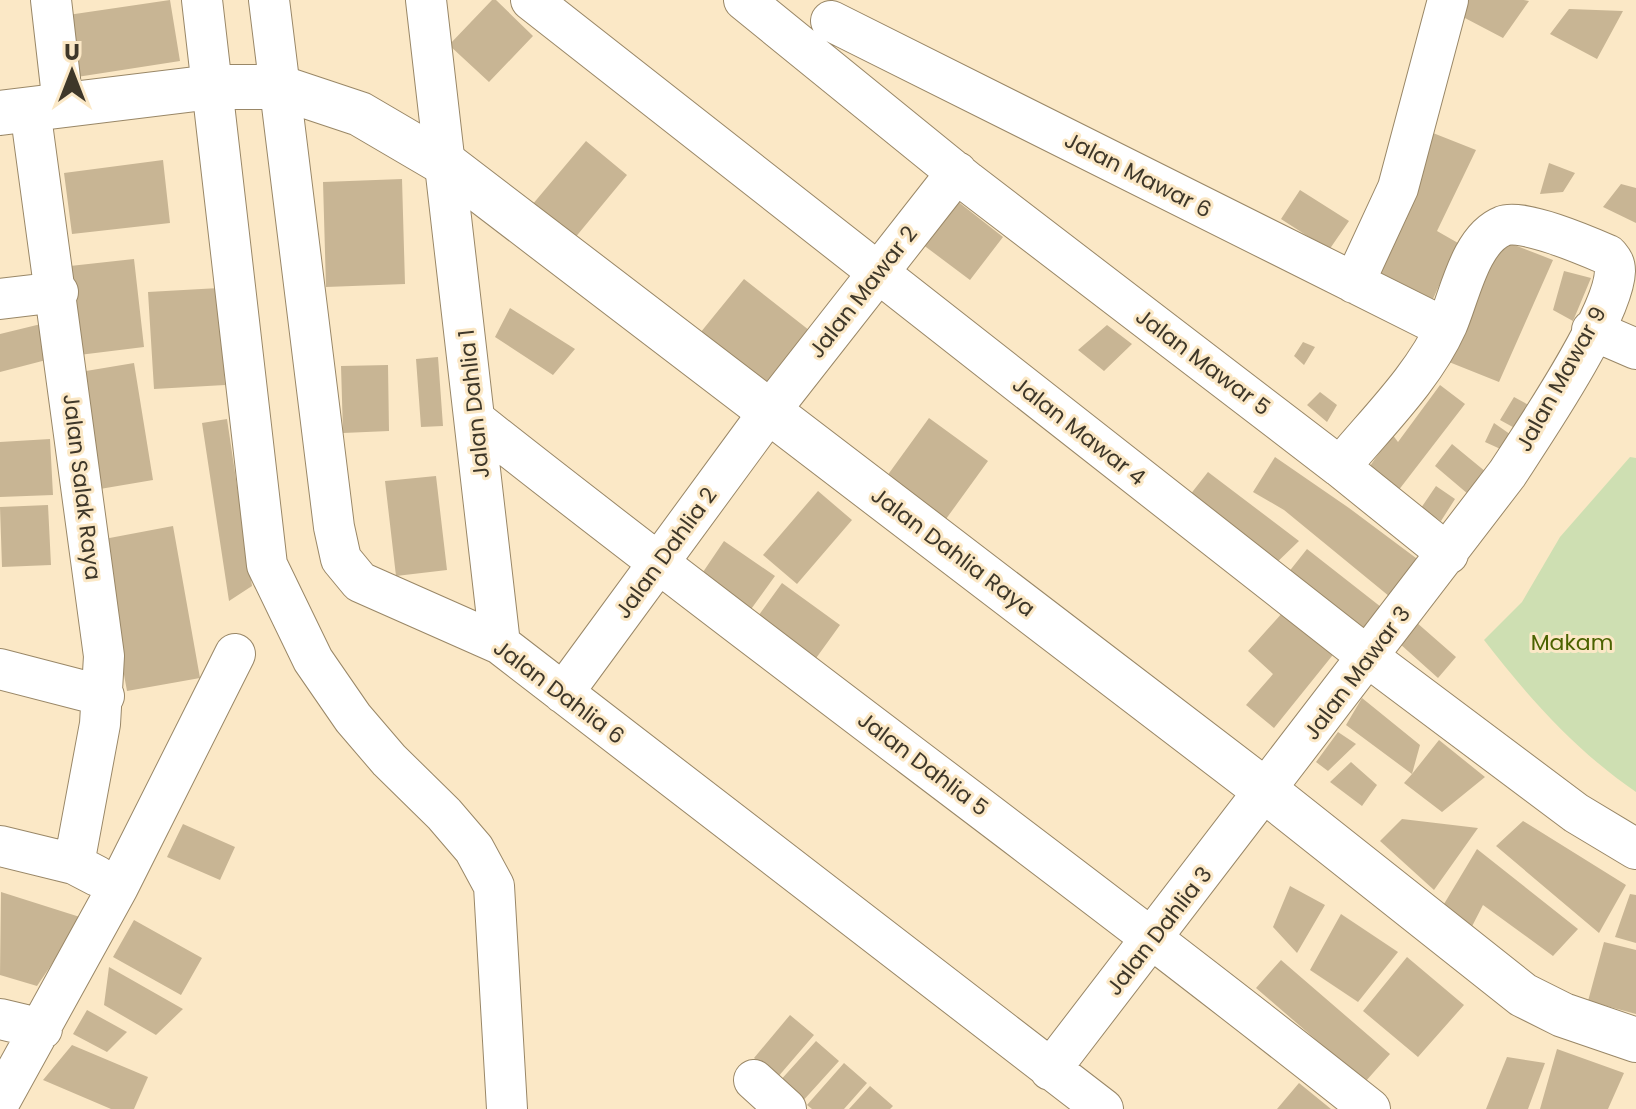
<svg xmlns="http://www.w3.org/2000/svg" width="1636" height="1109" viewBox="0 0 1636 1109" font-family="Poppins,sans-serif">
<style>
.green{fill:#cedfb2}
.building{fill:#c8b594}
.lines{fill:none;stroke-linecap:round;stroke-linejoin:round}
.minor-casing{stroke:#998767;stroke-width:42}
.tertiary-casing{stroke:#998767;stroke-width:46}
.minor{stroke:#fff;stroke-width:40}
.tertiary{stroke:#fff;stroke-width:44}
.labels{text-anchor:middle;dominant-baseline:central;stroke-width:6;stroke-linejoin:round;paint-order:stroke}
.street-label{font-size:22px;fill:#3e3729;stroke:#fbe8c6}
.park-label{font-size:22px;fill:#4b6200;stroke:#fbe8c6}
</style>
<rect width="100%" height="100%" fill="#fbe8c6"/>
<path class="green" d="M1630 457 1636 458V792C1576 751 1528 697 1484 640L1522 602 1560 537Z"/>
<path class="building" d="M170 0 180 61 77 77 68 15Z
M492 0H496L533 36 489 82 449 45Z
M1468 0H1524L1529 1 1503 38 1463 17Z
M1569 9 1623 11 1597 59 1550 34Z
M1433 133 1476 150 1437 231 1458 243 1429 308 1370 285Z
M586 141 627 175 574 239 532 205Z
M163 160 170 223 72 234 64 173Z
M1549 163 1575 173 1563 192 1540 194Z
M402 179 405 284 326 287 323 182Z
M1621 184 1636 188V223L1603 207Z
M1300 190 1349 221 1329 250 1281 219Z
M956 200 1003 237 970 280 922 244Z
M1499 239 1553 260 1499 382 1449 362Z
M134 259 144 347 79 355 70 266Z
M1564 271 1591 278 1573 321 1553 310Z
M744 279 814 334 767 394 696 338Z
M219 288 225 385 154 389 148 292Z
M510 308 575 349 553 375 495 337Z
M41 324 50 359 0 372V334Z
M1107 325 1132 344 1104 371 1078 350Z
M1303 342 1315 347 1304 365 1294 356Z
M438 357 443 426 421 427 416 359Z
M134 363 153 480 94 490 74 373Z
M388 365 389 431 343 433 341 366Z
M1440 385 1465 404 1398 491 1368 469 1392 434 1398 442Z
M1320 392 1337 405 1327 422 1307 405Z
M1514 397 1534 408 1520 431 1500 420Z
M929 418 988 461 946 519 887 476Z
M227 419 252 586 229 601 202 423Z
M1494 423 1517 439 1507 452 1485 442Z
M50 439 53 495 0 497V442Z
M1452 444 1486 472 1468 494 1435 466Z
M1275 457 1349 508 1428 567 1395 601 1284 510 1253 492Z
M1208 472 1299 541 1270 569 1182 505Z
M436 476 447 570 396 576 385 481Z
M1436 486 1455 499 1441 521 1421 508Z
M818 491 852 520 797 584 763 555Z
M48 505 51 565 2 567 0 507Z
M173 526 200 678 127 691 99 540Z
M724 541 775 576 749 612 699 578Z
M1307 549 1381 607 1358 636 1284 578Z
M782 583 840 625 814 661 756 619Z
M1284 611 1336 651 1274 728 1246 705 1273 674 1248 651Z
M1416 622 1456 657 1438 678 1399 643Z
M1362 698 1420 745 1412 774 1439 740 1485 777 1442 812 1404 783 1412 774 1346 725Z
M1338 732 1356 744 1328 771 1316 762Z
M1351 762 1377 785 1362 806 1330 782Z
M1402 819 1478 828 1434 890 1380 841Z
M1523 821 1626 885 1599 933 1496 846Z
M183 824 235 847 220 880 167 857Z
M1477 849 1578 929 1553 956 1483 905 1468 934 1441 909Z
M1290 886 1325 905 1297 953 1273 927Z
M1 892 83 918 37 986 0 975Z
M1630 894 1636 895V943L1615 937Z
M1341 914 1398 952 1358 1002 1310 970Z
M134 920 202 958 181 995 113 957Z
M1604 942 1636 950V1014L1588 1001Z
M1407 957 1464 1005 1418 1057 1363 1011Z
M1281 960 1390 1054 1365 1082 1256 988Z
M109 967 183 1009 156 1035 104 1005Z
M87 1010 127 1032 107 1052 73 1034Z
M790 1015 814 1035 777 1078 754 1058Z
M816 1041 839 1061 801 1103 778 1083Z
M72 1045 148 1077 134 1109H111L43 1080Z
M1557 1049 1624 1073 1608 1109H1540Z
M1507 1057 1545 1063 1528 1109H1486Z
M844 1063 867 1083 844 1109H812L807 1105Z
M1299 1083 1331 1109H1277Z
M870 1086 893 1106 890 1109H849Z"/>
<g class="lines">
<g class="minor-casing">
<path id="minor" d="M51 0 63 105
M202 0 267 565 313 660 353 718 389 760 444 814 474 849 494 886 507 1109
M269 0 334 527 341 559 360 582 500 644 1103 1109
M426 0 500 644
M531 0 1368 657 1576 813 1636 849
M744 0 968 182 1340 467 1448 554
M831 21 1445 328
M30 109 104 656 100 724 74 864
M1354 283 1398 188 1448 0
M0 299 58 292
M1592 330 1636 349
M475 420C770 654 1075 874 1370 1109
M0 669 104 696
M563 693 769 412 957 172
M0 846 74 864 97 876
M0 1019 42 1029
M1050 1070 1507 474C1533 434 1614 315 1615 271 1615 263 1612 260 1608 255 1587 246 1522 218 1503 226 1470 239 1460 295 1447 325 1423 378 1377 422 1340 467
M754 1080 786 1109
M0 1101 118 887 235 654"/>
</g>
<g class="tertiary-casing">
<path id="tertiary" d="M0 113 212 87H279L360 114 447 165 1267 792 1523 995 1563 1015 1636 1040"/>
</g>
<use href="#minor" class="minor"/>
<use href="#tertiary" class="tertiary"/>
</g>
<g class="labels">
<g class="street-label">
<text transform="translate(1138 175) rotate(27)">Jalan Mawar 6</text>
<text transform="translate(863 292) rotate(-52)">Jalan Mawar 2</text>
<text transform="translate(1203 362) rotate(37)">Jalan Mawar 5</text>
<text transform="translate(1561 379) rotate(-61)">Jalan Mawar 9</text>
<text transform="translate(474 404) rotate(-96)">Jalan Dahlia 1</text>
<text transform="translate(1079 431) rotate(38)">Jalan Mawar 4</text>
<text transform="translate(82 487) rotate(83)">Jalan Salak Raya</text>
<text transform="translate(953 552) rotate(37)">Jalan Dahlia Raya</text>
<text transform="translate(666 553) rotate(-54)">Jalan Dahlia 2</text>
<text transform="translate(1357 673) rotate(-53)">Jalan Mawar 3</text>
<text transform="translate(559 692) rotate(37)">Jalan Dahlia 6</text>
<text transform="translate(923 764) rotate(37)">Jalan Dahlia 5</text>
<text transform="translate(1159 931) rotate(-52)">Jalan Dahlia 3</text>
</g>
<g class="park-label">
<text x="1572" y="642">Makam</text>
</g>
</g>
<g transform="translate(72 72)" stroke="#fbe8c6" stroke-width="6" paint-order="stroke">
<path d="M0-6L14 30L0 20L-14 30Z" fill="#3e3729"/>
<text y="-12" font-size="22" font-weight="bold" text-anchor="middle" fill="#3e3729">U</text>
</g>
</svg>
